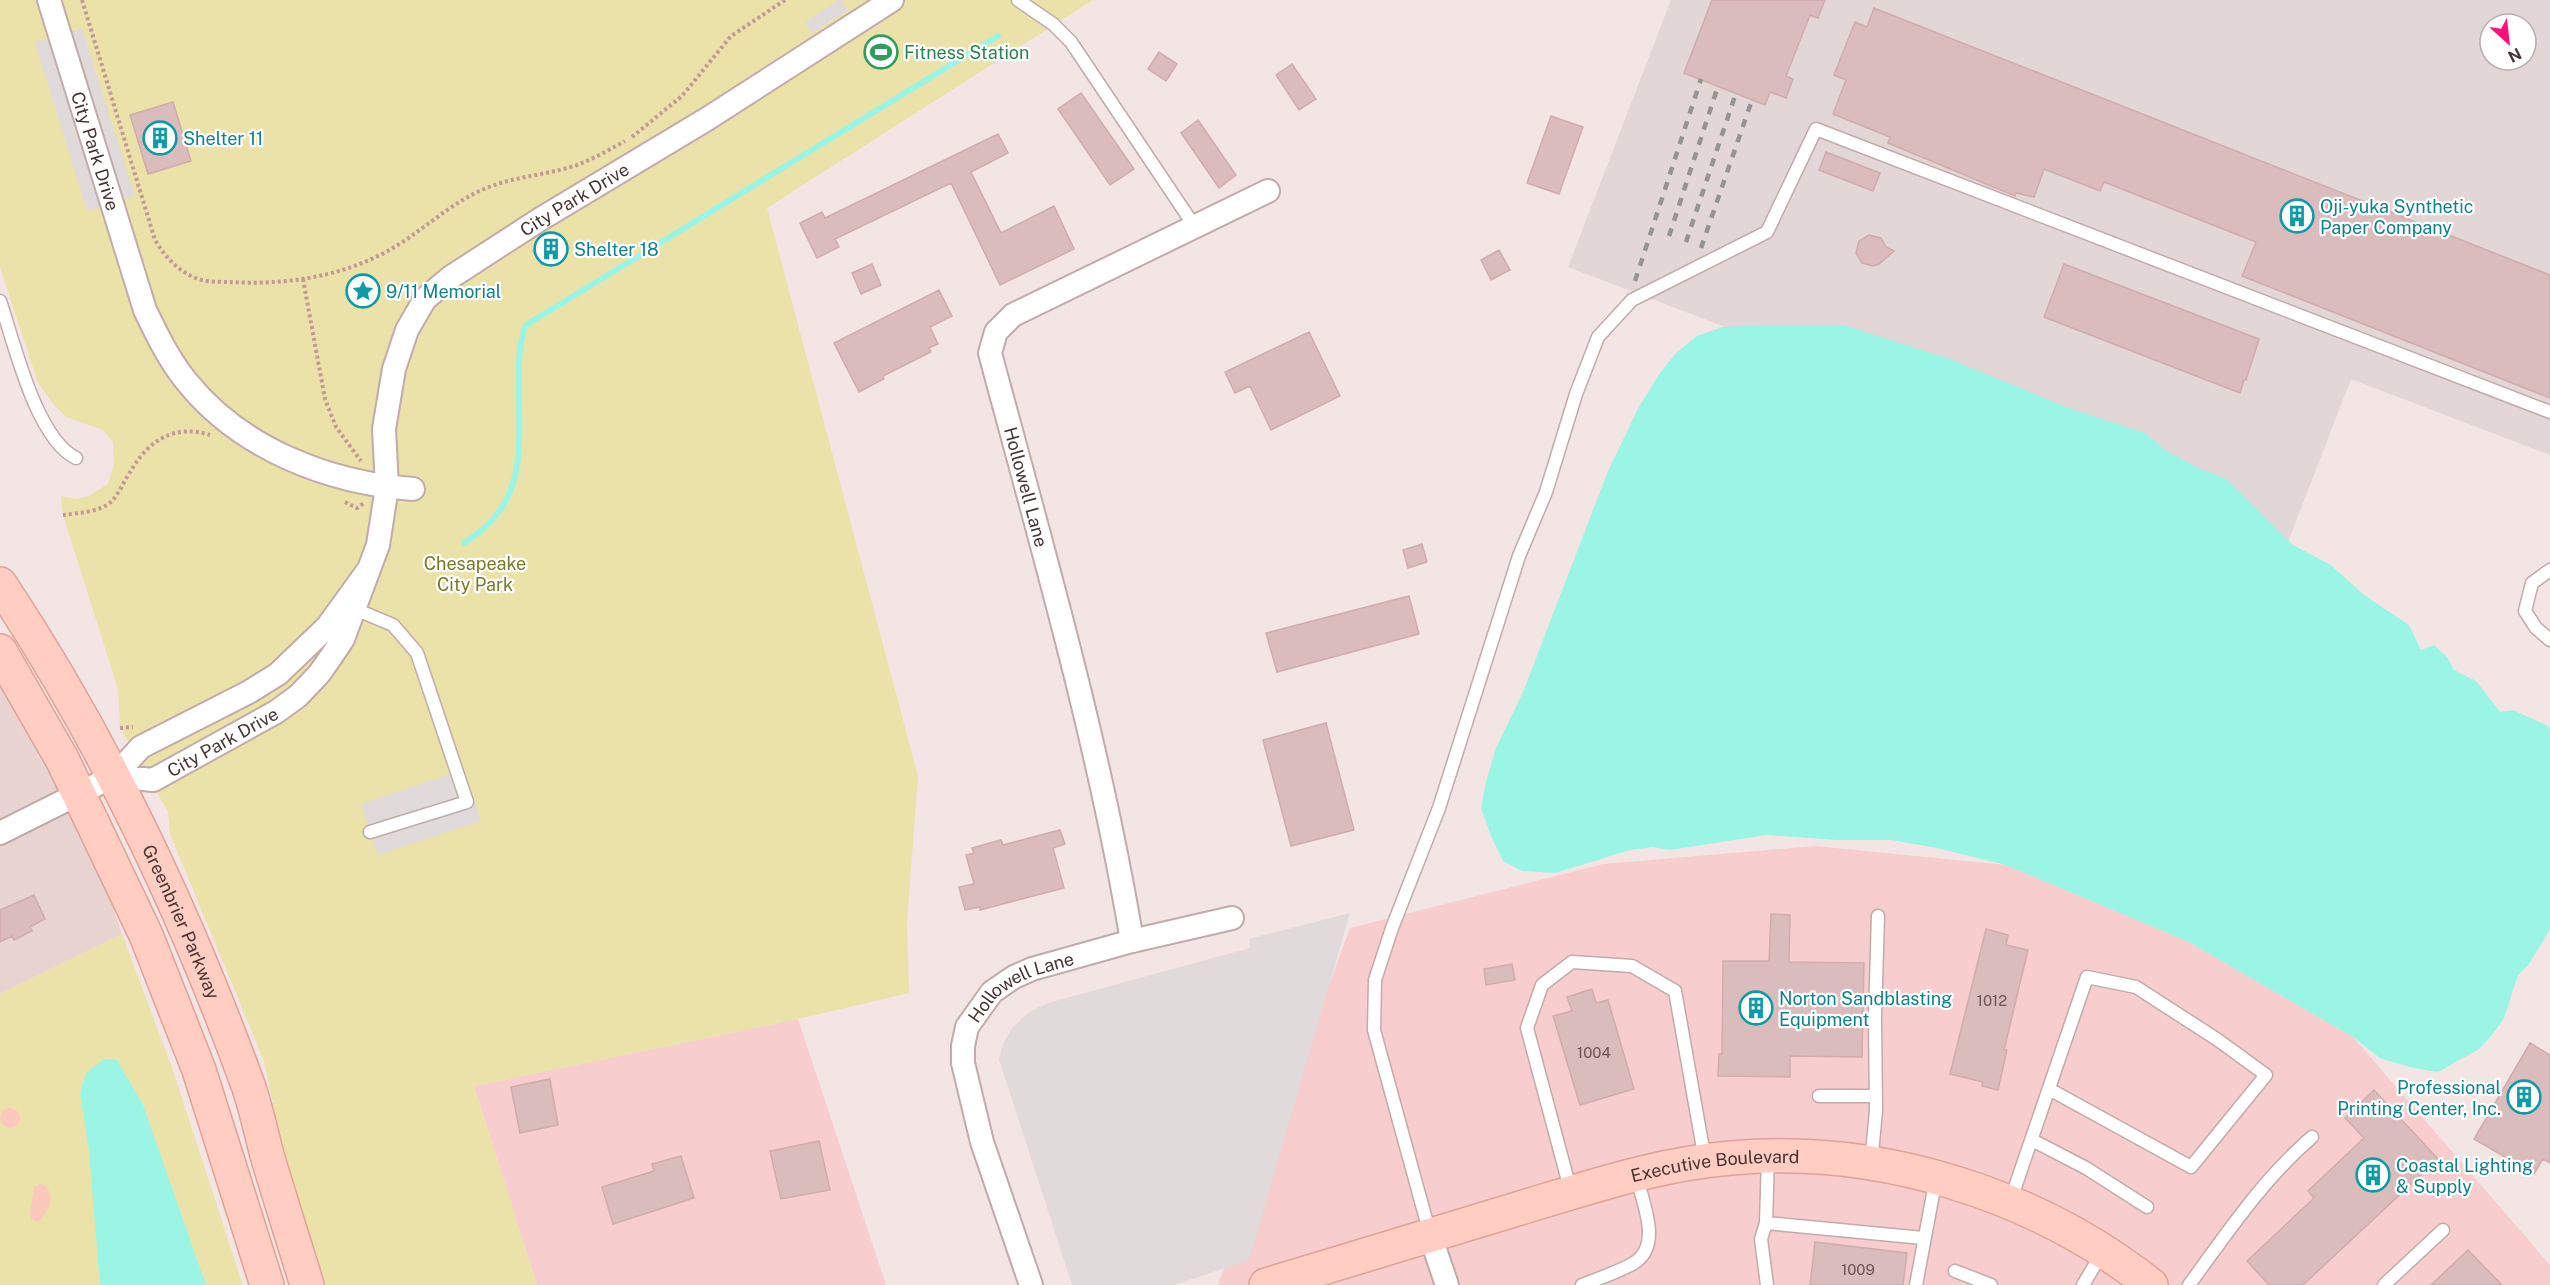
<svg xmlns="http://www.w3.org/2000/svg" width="2550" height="1285" viewBox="0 0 2550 1285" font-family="'Public Sans',sans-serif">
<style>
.residential{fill:#e8d4d1}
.commercial{fill:#f7cdcd}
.industrial{fill:#e2d6d6;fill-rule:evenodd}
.green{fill:#ebe2a9}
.sand{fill:#fbc9bc}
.parking{fill:#e0dada}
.water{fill:#9bf5e5}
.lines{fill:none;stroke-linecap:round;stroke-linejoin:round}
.stream{stroke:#9bf5e5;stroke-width:6}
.building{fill:#d9bcbb;stroke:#d1acab;stroke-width:1.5}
.lane-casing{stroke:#c2aba9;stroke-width:15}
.street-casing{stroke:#c2aba9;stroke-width:26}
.secondary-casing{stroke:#e0a296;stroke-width:36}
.path{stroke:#c29996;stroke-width:4;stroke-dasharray:3 3;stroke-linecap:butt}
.lane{stroke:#fff;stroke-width:12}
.street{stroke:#fff;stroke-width:22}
.secondary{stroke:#ffcdc2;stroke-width:33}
.rail{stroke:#949494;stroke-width:4.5;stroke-dasharray:8 8;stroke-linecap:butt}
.labels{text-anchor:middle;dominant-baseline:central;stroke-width:4.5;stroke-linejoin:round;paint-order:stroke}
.number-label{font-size:15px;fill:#6b5655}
.leisure-label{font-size:18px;fill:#27864d;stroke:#fff;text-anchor:start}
.culture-label{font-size:18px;fill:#0d838f;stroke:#fff;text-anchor:start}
.street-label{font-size:18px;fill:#463433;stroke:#fff}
.park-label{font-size:18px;fill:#787b23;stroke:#fff}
</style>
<rect width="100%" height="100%" fill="#f3e5e4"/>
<path class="residential" d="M0 684 27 729 102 875 122 934 0 994Z"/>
<path class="commercial" d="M1815 846 2006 865 2187 941 2353 1037 2550 1265V1285H1218L1350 928 1603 864Z
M798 1019 886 1285H537L474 1086Z"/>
<path class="industrial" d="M1671 0H2550V455L2351 379 2288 542 1568 267ZM2490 24H2526V60H2490Z"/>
<path class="green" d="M0 0H1093L767 208 918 776 907 922 909 993 798 1019 474 1086 537 1285H323L285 1160 264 1061 170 834 168 812 120 728 118 689 63 515 61 496 75 499 89 496 108 484 114 464 113 442 103 430 66 417 54 405 38 383 0 268Z
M122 934 171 1065 243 1285H0V994Z"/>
<path class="sand" d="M0 1118a10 10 0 1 1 20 0a10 10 0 1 1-20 0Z
M42 1183C56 1194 51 1206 42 1219L37 1222 31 1219 30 1213 34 1187Z"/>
<path class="parking" d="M838 0H842L848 10 812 33 805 22Z
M82 28 135 196 122 200 69 32Z
M48 38 101 207 87 211 35 42Z
M464 769 481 821 378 855 361 804Z
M1350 913 1249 1260 1174 1285H1072L999 1059 1003 1044 1012 1028 1029 1012 1048 1003 1250 948 1249 939Z"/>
<path class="water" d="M1770 325H1844L1950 359 2066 407 2145 433 2167 451 2196 467 2227 479 2293 545 2331 565 2364 595 2409 625 2421 650 2434 645 2447 657 2454 670 2476 681 2500 712 2513 710 2548 726 2550 729V929L2529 964 2518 975 2504 1018 2492 1035 2479 1049 2438 1072 2413 1068 2380 1058 2353 1037 2187 941 2006 865 1937 848 1892 840H1837L1766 835 1670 850 1653 847 1630 850 1555 873 1522 871 1503 861 1491 836 1481 808 1486 782 1496 748 1523 692 1608 471 1639 407 1660 373 1677 352 1697 336 1722 327Z
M104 1059 117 1060 143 1105 206 1285H100L89 1151 80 1093 86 1073Z"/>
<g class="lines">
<path class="stream" d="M464 543C528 504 519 450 519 384 519 362 518 346 526 325L998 36"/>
</g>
<path class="building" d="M1712 0H1825L1818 18 1810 15 1786 76 1793 79 1786 98 1770 92 1765 105 1684 73Z
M1874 8 2550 275V398L2242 276 2256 242 2104 182 2100 191 2044 169 2034 197 2016 193 2015 196 1888 143 1890 137 1833 114 1846 80 1834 75 1855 22 1867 27Z
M1159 52 1177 64 1166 81 1148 69Z
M1292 64 1316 99 1299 110 1276 75Z
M1081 93 1134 169 1110 185 1058 109Z
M173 102 191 161 148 174 130 115Z
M1551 116 1583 127 1559 194 1527 183Z
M1198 120 1236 175 1219 188 1181 133Z
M998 134 1008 153 971 172 1001 233 1054 206 1074 249 1000 285 951 183 835 239 839 247 817 258 800 223 822 212 825 218Z
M1826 152 1880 173 1873 191 1819 170Z
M560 234 569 248 542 265 533 251Z
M1869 235 1881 238 1886 247 1894 251 1879 264 1873 266 1862 263 1856 253 1859 241Z
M1499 250 1510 270 1491 280 1481 260Z
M872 264 881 285 861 294 852 273Z
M2064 264 2259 339 2246 380H2244L2240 393 2044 317Z
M939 290 952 316 930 327 938 344 929 348 931 352 883 376 884 379 859 392 834 343Z
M1309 332 1340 396 1271 430 1250 386 1235 393 1225 372Z
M1422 544 1427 562 1408 568 1403 550Z
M1409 596 1419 634 1277 672 1266 633Z
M1326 723 1354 830 1291 846 1263 740Z
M1060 830 1065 844 1053 848 1064 888 980 910V907L965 910 959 887 974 884 966 855 974 853 972 848 1001 840 1003 845Z
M34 895 45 919 30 927 32 931 14 940 12 936 0 942V910Z
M1771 914 1790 915 1789 962 1864 963 1862 1057 1790 1056V1077L1718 1076 1719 1054H1722L1723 961H1769Z
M1986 929 2008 935 2006 945 2028 950 2004 1050H2007L1998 1090 1982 1086 1983 1082 1950 1074Z
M1512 964 1515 980 1486 985 1484 969Z
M1592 989 1596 1003 1608 1000 1634 1089 1580 1105 1553 1016 1572 1011 1567 997Z
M2530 1043 2550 1055V1163L2543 1159 2534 1174 2474 1139Z
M550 1079 558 1125 520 1133 511 1087Z
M2374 1090 2438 1159 2303 1285H2269L2247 1261 2314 1198 2308 1191 2364 1138 2345 1118Z
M819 1141 830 1190 781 1199 770 1151Z
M681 1156 694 1198 613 1224 602 1187 654 1171 652 1164Z
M1815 1242 1907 1253 1903 1285H1810Z
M2468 1250 2502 1285H2431Z"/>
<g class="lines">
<g class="lane-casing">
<path id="lane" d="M1018 0 1053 24 1071 42 1195 227
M0 301C14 342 36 439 76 458
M2550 570 2532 583 2525 611 2536 628 2550 640
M350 607 393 625 417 653 467 802 370 832
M1819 1096H1876
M2032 1140 2086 1168 2147 1207
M1768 1157 1766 1223 1923 1238
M1871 1163 1876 1111 1875 1016 1878 916
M1571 1192 1527 1028 1542 985 1572 962 1632 966 1675 991 1705 1160
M2010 1202 2087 977 2136 987 2218 1040 2266 1075 2191 1167 2049 1089
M1766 1223 1761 1239 1767 1285
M1430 1234 1374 1030 1375 980 1392 928 1439 808 1519 556 1546 492 1576 394 1598 337 1632 300 1767 232 1816 129 2550 412
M1955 1271 1991 1285
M1582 1285C1599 1278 1619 1272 1634 1263 1663 1245 1642 1201 1636 1175
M1916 1285 1936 1178
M2083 1285 2102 1253
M2189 1285C2227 1233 2263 1179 2312 1137
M2384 1285 2443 1230"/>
</g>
<g class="street-casing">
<g id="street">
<path id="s1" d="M49 0 145 310C157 335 169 360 187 382 241 449 329 483 413 489"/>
<path id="s2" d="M369 569 327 627 278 674 249 692 141 747 114 776 153 780 276 712 298 696 319 674 331 657 343 639 378 545 387 487 384 429 394 369 407 330 425 299 451 277 539 220 707 119 892 0"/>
<path d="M0 833 114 776"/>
<path d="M1132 941C1099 743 1042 547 990 353L996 332 1013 315 1268 191"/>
<path d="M1430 1235 1447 1285"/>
<path id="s3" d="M1031 1285 982 1142 963 1063V1046L967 1027 992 992 1014 977 1032 969 1132 941 1232 918"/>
</g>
</g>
<g class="secondary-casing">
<g id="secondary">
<path id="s4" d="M0 584C104 740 184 909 248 1085 256 1108 261 1132 267 1155 280 1199 294 1242 307 1285"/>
<path d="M0 651 62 759 146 935 199 1070 267 1285"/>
<path id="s5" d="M1266 1285C1350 1260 1434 1234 1517 1209 1587 1188 1657 1164 1731 1158 1879 1145 2034 1193 2151 1285"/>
</g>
</g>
<path class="path" d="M82 0 155 240C166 258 179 272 198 279 208 282 220 282 230 282 281 285 334 278 380 255 417 237 446 205 484 189 509 178 537 176 563 169 585 164 605 152 625 141
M632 137 682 96 731 36 785 0
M303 279 325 399 336 427 361 461
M345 502 357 508 364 503
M63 515C78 513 101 512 112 501 120 492 125 479 132 469 150 439 176 424 210 435
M120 728 133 727"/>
<use href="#lane" class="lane"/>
<use href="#street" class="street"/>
<use href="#secondary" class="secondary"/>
<path class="rail" d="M1669 236 1718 86
M1686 242 1736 93
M1701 248 1752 100
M1635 281 1701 79"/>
</g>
<defs>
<g id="stadium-ring" transform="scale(1.725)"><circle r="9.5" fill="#fff" stroke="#2e9e5b" stroke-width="1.5"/><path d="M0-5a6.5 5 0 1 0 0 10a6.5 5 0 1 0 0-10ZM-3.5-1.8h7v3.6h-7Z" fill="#2e9e5b"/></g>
<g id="building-ring" transform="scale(1.725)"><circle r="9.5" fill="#fff" stroke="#0f9aa8" stroke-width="1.5"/><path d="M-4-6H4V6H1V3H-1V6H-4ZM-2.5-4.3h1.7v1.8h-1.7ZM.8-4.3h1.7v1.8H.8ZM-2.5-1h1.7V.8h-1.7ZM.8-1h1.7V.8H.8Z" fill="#0f9aa8"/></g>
<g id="sight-ring" transform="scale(1.725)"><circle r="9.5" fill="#fff" stroke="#0f9aa8" stroke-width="1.5"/><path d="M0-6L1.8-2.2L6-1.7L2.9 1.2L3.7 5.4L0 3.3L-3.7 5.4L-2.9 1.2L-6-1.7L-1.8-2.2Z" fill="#0f9aa8"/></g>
</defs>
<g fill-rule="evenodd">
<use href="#stadium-ring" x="881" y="52"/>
<use href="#building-ring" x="160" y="138"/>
<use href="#building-ring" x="2297" y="216"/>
<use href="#building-ring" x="551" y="249"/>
<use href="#sight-ring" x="363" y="291"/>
<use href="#building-ring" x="1756" y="1008"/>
<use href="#building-ring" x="2524" y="1097"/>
<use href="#building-ring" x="2373" y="1175"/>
</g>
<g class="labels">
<g class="number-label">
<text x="1992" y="1000">1012</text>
<text x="1594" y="1052">1004</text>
<text x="1858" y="1269">1009</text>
</g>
<g class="leisure-label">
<text x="904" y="52">Fitness Station</text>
</g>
<g class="culture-label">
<text x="183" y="138">Shelter 11</text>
<text x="2320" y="206">Oji-yuka Synthetic<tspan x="2320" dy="21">Paper Company</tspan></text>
<text x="574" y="249">Shelter 18</text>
<text x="386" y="291">9/11 Memorial</text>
<text x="1779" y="998">Norton Sandblasting<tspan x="1779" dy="21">Equipment</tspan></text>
<text x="2501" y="1087" text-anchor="end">Professional<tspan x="2501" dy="21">Printing Center, Inc.</tspan></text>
<text x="2396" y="1165">Coastal Lighting<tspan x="2396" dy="21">&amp; Supply</tspan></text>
</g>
<g class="street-label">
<text stroke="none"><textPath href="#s1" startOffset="158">City Park Drive</textPath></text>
<text stroke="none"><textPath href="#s2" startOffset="1149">City Park Drive</textPath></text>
<text transform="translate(1026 487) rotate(75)">Hollowell Lane</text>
<text stroke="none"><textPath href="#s2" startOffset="453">City Park Drive</textPath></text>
<text stroke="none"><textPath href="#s4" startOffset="384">Greenbrier Parkway</textPath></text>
<text stroke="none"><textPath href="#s3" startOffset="339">Hollowell Lane</textPath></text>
<text stroke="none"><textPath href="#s5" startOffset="466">Executive Boulevard</textPath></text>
</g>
<g class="park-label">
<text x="475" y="563">Chesapeake<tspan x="475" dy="21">City Park</tspan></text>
</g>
</g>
<g transform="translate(2508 42) rotate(153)"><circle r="28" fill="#ffffff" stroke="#b5aead" stroke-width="1.5"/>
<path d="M0-4.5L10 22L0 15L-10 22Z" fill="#ff0f77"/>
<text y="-9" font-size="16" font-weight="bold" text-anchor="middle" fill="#463433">N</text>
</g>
</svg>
